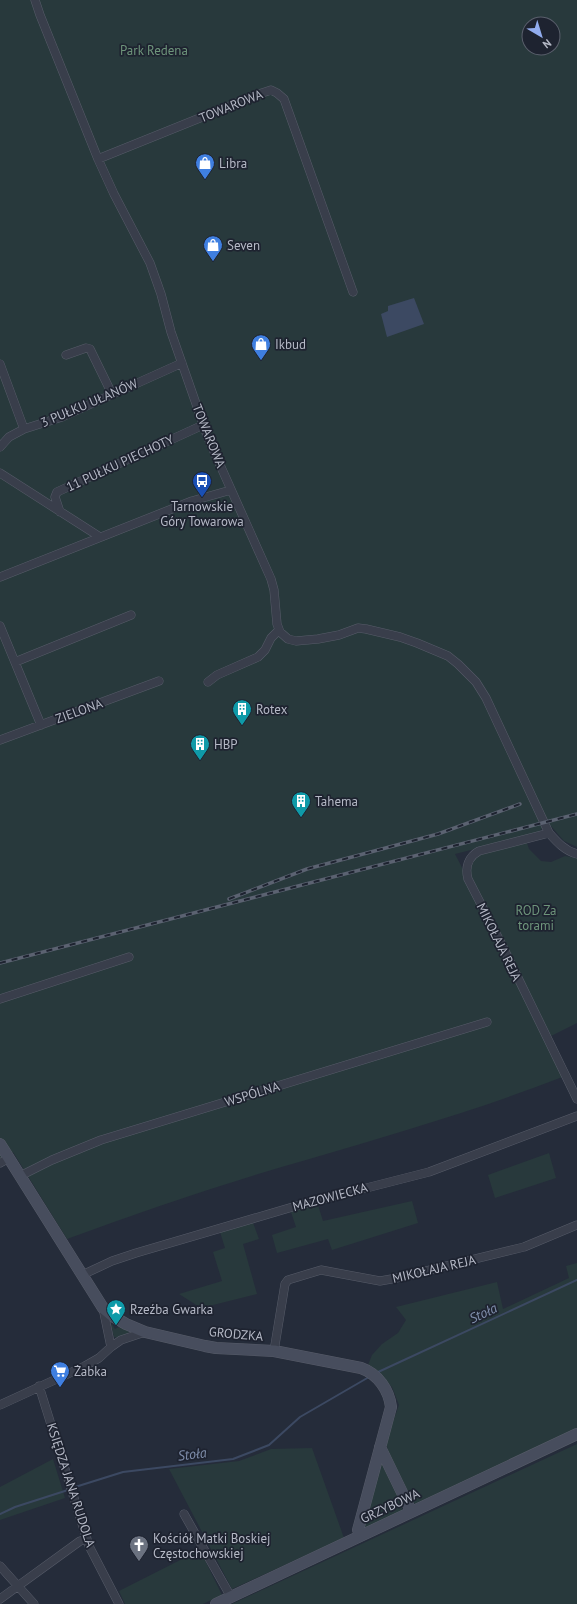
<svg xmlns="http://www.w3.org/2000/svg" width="577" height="1604" viewBox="0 0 577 1604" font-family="'PT Sans',sans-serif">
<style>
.green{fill:#28393c;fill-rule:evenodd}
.water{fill:#3c4962}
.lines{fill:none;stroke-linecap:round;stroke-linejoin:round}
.stream{stroke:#3c4962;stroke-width:2}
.street-casing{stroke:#575c69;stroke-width:9}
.secondary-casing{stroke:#575c69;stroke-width:12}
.street{stroke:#393e4b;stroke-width:8}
.secondary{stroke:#474d5d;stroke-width:11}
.rail-casing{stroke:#5b6271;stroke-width:3.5}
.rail{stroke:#1e2330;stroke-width:2;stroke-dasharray:6;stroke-linecap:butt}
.labels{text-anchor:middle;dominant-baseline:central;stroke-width:3.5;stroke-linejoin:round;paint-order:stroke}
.park-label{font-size:13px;fill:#6e957b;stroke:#1e2330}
.street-label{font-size:13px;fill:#b5b9c6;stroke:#1e2330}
.poi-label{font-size:13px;fill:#b5b9c6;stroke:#1e2330;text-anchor:start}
.water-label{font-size:14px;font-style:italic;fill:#7f8eab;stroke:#1e2330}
</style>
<rect width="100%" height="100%" fill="#252c3a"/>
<path class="green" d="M0 0H577V847L564 841 551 826 541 829 539 833 455 854 490 922 565 1076C481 1109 393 1134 306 1160 225 1183 146 1210 67 1239L13 1152 0 1159ZM529 24H553V48H529Z
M526 840 529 849 541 861 551 862 565 856 577 858V1023L551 1036 470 875 473 859 478 855Z
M549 1153 556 1178 495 1198 488 1175Z
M412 1201 418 1223 332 1250 328 1239 277 1253 272 1235 296 1227 290 1209 317 1202 323 1221Z
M252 1220 259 1239 243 1244 257 1294 201 1308 179 1294 222 1281 213 1252 225 1248 220 1232Z
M577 1263V1429L416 1504 409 1500 390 1462 386 1441 399 1405 392 1387 368 1365 372 1355 382 1344 398 1333 406 1320 396 1307 497 1282 503 1309 569 1278 566 1266Z
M115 1322 129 1330 128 1334 118 1338 114 1337 111 1325 112 1324 115 1329 119 1327Z
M577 1444V1604H232Z
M312 1448 344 1538 232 1589 169 1469 239 1461 271 1449Z
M381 1458 403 1506 401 1511 366 1528 363 1525Z
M53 1459 65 1498 0 1520V1487Z
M200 1550 222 1595 203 1604H125L119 1591Z"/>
<path class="water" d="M414 298 424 324 387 337 381 314 388 311V306Z"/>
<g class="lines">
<path class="stream" d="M376 1373 577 1280
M72 1488 123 1472 233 1459 269 1445 300 1417 369 1377
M0 1514 15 1507 68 1490"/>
<g class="street-casing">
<path id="street" d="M35 0 40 15 98 159 114 194 150 263 161 294 171 332 208 438 271 579 274 590 277 624 280 632 288 639 296 641 318 639 339 635 358 628 366 629 400 637 417 643 448 656 458 664 476 682 486 698 549 833C557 842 565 851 577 854
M98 159 262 93 271 90 277 93 284 99 353 292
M66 355 86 348 90 349 112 394
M0 364 24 429
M0 447 9 437 24 429 62 417 182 363
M0 473 100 537
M60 512 55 497 57 492 203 425
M0 577 192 501 231 490
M0 626 41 725
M15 662 131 615
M208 682 217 675 258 657 265 650 271 638 279 630
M0 740 159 681
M549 833 479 851C468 857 465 868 468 879L501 943 577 1099
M0 999 129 957
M0 1163 9 1158
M20 1176 52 1160 101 1140 487 1022
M82 1275 112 1261 136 1253 296 1206 429 1172 577 1116
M103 1308 111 1347
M274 1351 285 1284 288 1280 321 1270 380 1281 397 1278 524 1247 577 1225
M39 1386 89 1546 119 1604
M0 1405 85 1366 99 1358 111 1347 121 1340 145 1332
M184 1514 231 1597
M0 1566 34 1604
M0 1599 80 1541 87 1539"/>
</g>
<g class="secondary-casing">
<path id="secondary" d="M0 1144 103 1308 114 1317 126 1324 145 1332 205 1346 216 1348 274 1351 361 1368C378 1374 389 1390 391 1407L358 1530 361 1535
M380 1447 411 1511
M216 1604 577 1434"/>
</g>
<use href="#street" class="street"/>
<use href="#secondary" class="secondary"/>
<g class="rail-casing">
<path id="rail" d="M229 899 307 869 438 834 520 804
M0 963 577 814"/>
</g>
<use href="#rail" class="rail"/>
</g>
<defs>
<g id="shop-pin" transform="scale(1)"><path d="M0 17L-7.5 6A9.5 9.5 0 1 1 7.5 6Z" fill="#3f7fe0" stroke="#1e2330"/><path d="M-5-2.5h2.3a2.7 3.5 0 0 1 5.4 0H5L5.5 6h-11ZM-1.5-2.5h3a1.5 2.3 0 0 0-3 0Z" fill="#fff"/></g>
<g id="bus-pin" transform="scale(1)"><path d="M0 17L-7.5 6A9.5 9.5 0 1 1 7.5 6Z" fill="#1a4fb4" stroke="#1e2330"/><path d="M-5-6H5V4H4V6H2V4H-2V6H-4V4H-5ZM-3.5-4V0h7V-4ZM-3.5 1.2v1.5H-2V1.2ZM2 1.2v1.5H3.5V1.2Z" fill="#fff"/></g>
<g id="building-pin" transform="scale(1)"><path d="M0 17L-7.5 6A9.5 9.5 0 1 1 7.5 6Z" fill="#0f9aa8" stroke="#1e2330"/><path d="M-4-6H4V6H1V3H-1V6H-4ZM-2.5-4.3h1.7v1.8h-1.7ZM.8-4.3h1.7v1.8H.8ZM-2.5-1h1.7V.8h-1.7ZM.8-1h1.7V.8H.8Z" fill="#fff"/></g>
<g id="sight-pin" transform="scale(1)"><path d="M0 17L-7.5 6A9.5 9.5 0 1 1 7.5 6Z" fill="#0f9aa8" stroke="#1e2330"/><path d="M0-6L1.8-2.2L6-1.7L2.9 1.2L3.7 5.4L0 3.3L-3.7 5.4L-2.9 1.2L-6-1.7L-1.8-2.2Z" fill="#fff"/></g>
<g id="supermarket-pin" transform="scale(1)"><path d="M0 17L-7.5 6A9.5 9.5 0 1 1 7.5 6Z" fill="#3f7fe0" stroke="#1e2330"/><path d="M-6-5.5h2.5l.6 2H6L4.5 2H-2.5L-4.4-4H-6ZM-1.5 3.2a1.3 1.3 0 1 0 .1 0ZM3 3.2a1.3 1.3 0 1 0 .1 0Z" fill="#fff"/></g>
<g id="church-pin" transform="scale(1)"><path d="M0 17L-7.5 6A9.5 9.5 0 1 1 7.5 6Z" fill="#6b7280" stroke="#1e2330"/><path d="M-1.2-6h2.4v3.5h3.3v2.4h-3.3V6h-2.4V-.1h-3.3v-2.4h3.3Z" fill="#fff"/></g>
</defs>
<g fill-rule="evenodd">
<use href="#shop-pin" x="205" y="163"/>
<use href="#shop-pin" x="213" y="245"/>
<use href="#shop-pin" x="261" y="344"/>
<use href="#bus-pin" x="202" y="481"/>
<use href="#building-pin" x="242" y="709"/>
<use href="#building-pin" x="200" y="744"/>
<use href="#building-pin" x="301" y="801"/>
<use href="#sight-pin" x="116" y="1309"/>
<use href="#supermarket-pin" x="60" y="1371"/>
<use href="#church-pin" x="139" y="1545"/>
</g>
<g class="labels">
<g class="park-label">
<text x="154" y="50">Park Redena</text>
<text x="536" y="910">ROD Za<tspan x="536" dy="15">torami</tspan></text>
</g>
<g class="street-label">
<text transform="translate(231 106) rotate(-22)">TOWAROWA</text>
<text transform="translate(89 403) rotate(-23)">3 PUŁKU UŁANÓW</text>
<text transform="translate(209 436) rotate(68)">TOWAROWA</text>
<text transform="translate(120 463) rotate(-25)">11 PUŁKU PIECHOTY</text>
<text transform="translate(79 711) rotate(-20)">ZIELONA</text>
<text transform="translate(499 942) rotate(64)">MIKOŁAJA REJA</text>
<text transform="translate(252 1094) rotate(-17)">WSPÓLNA</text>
<text transform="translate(330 1197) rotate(-15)">MAZOWIECKA</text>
<text transform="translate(434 1269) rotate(-13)">MIKOŁAJA REJA</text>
<text transform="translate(236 1334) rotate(5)">GRODZKA</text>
<text transform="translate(71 1485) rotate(72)">KSIĘDZA JANA RUDOLA</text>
<text transform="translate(390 1506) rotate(-25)">GRZYBOWA</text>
</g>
<g class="poi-label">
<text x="219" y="163">Libra</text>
<text x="227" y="245">Seven</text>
<text x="275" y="344">Ikbud</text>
<text x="202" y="506" text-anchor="middle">Tarnowskie<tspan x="202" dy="15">Góry Towarowa</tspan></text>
<text x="256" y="709">Rotex</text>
<text x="214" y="744">HBP</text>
<text x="315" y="801">Tahema</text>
<text x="130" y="1309">Rzeźba Gwarka</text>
<text x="74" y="1371">Żabka</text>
<text x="153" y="1538">Kościół Matki Boskiej<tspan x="153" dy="15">Częstochowskiej</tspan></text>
</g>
<g class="water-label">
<text transform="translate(483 1313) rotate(-25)">Stoła</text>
<text transform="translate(192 1454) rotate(-7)">Stoła</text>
</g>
</g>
<g transform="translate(541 36) rotate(142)"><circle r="19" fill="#1e2330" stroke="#5a5f6c"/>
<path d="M0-3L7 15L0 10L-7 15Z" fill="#92acee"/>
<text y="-6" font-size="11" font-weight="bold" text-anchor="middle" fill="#b5b9c6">N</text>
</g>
</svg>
